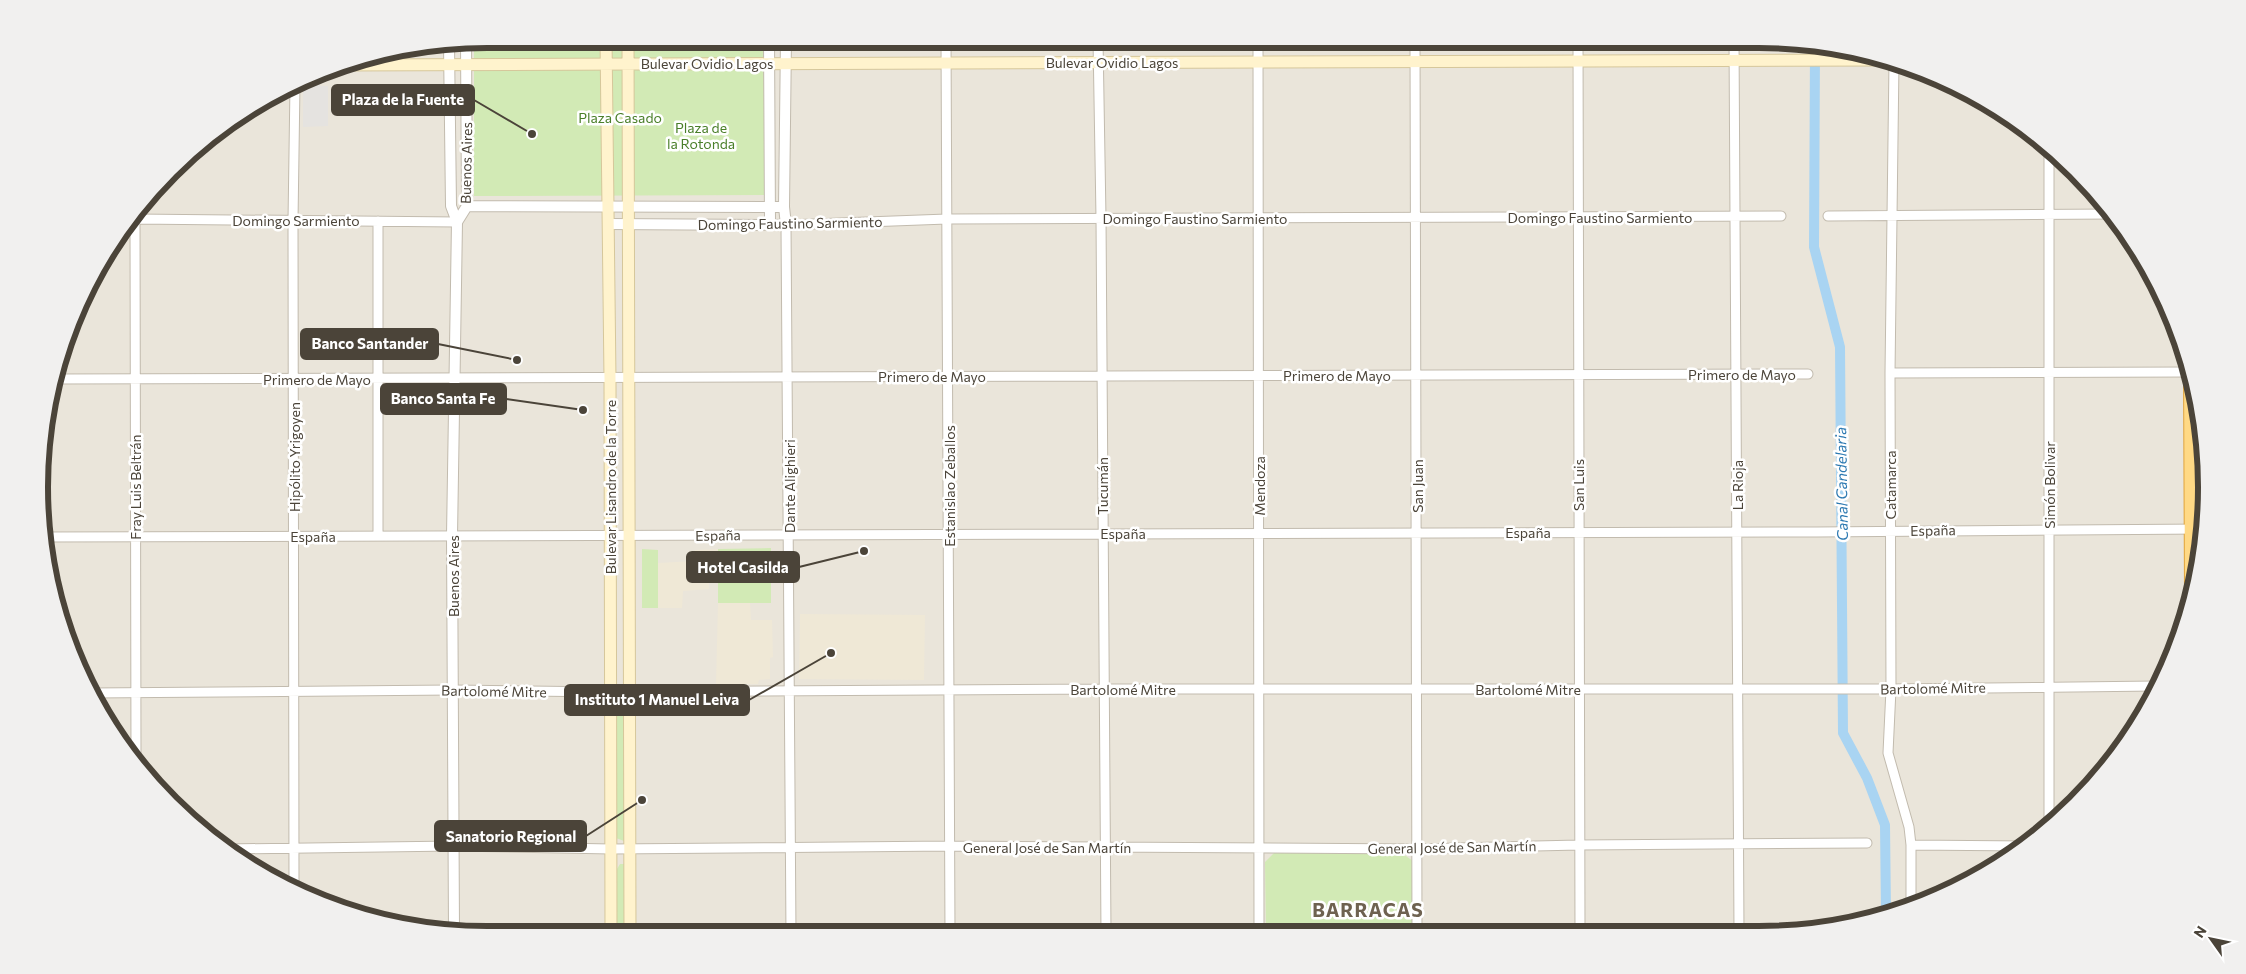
<svg xmlns="http://www.w3.org/2000/svg" width="2246" height="974" viewBox="0 0 2246 974" font-family="Commissioner,sans-serif">
<style>
.residential{fill:#eae5da}
.education{fill:#efe8d6}
.green{fill:#d2eab5}
.parking{fill:#e5e3e0}
.lines{fill:none;stroke-linecap:round;stroke-linejoin:round}
.canal{stroke:#a9d4f2;stroke-width:10}
.minor-casing{stroke:#c2bbae;stroke-width:11}
.tertiary-casing{stroke:#c2bbae;stroke-width:12}
.secondary-casing{stroke:#d6c79b;stroke-width:13}
.trunk-casing{stroke:#e0a43c;stroke-width:16}
.minor{stroke:#fff;stroke-width:9}
.tertiary{stroke:#fff;stroke-width:10}
.secondary{stroke:#fff3cd;stroke-width:11}
.trunk{stroke:#ffd985;stroke-width:14}
.labels{text-anchor:middle;dominant-baseline:central;stroke-width:5;stroke-linejoin:round;paint-order:stroke}
.street-label{font-size:14px;fill:#4b4439;stroke:#fff}
.park-label{font-size:14px;fill:#4a7f2a;stroke:#fff}
.water-label{font-size:15px;font-style:italic;fill:#2e7ab2;stroke:#fff}
.district-label{font-size:19px;font-weight:bold;letter-spacing:1px;fill:#6e6250;stroke:#fff}
.rim{fill:none;stroke:#4b4439;stroke-width:6}
.leader{fill:none;stroke:#4b4439;stroke-width:2}
.callout-dot{fill:#4b4439;stroke:#fff;stroke-width:2}
.callout{fill:#4b4439;stroke:#4b4439;stroke-width:2}
.callout-label{font-size:15px;text-anchor:middle;font-weight:bold;fill:#fff}
</style>
<rect width="100%" height="100%" fill="#f6f3ec"/>
<path class="residential" d="M487 39H1759L1903 63 1983 99 2055 150 2115 214 2161 289 2192 371 2206 458 2203 546 2183 631 2132 736 2032 842 1931 901 1818 931 487 935 343 911 263 875 192 824 99 711 63 631 43 546 47 400 99 263 192 150 263 99 343 63Z"/>
<path class="education" d="M718 549V571L709 572V589L683 591 682 608H658V563L694 561 695 550Z
M718 603H750L751 620H772L773 657 770 658V679L759 680 758 684H716Z
M800 614 925 615 924 680 799 679Z"/>
<path class="green" d="M766 39V195L474 196V41Z
M771 548V603H718V549Z
M642 549 658 550V608H642Z
M621 707H625L624 841 616 838 617 711Z
M1275 852 1403 854 1413 861 1412 933H1266L1265 862Z
M620 864H625L628 935H616L617 869Z"/>
<path class="parking" d="M315 75H320V86H328V126L303 127V81Z"/>
<g class="lines">
<path class="canal" d="M1815 48 1814 247 1840 347 1843 733 1867 778 1885 825 1886 913"/>
<g class="minor-casing">
<path id="minor" d="M946 39 950 934
M1098 39 1101 218 1106 933
M1258 39 1259 933
M1415 39 1417 933
M1578 39 1580 932
M1734 39 1739 932
M1894 61 1890 373 1891 689 1888 753 1909 827 1911 845V906
M1828 216 2114 214
M135 219 136 756
M135 219 457 222
M1890 373 2192 372
M55 379 1808 374
M378 536V221
M43 537 1817 532 2204 529
M91 693 453 690 609 692 1103 689H1891L2156 686
M2049 825V146
M1911 845 2027 846
M226 849 454 846 611 849 950 846 1417 849 1579 845 1867 843
M294 889 293 221 295 84
M791 934 786 225 947 219 1781 216"/>
</g>
<g class="tertiary-casing">
<path id="tertiary" d="M769 39 770 224
M449 45 451 206 457 222 452 536 454 930
M467 206 784 207
M457 222 467 206 466 42
M609 224 786 225 784 207 786 39"/>
</g>
<g class="secondary-casing">
<path id="secondary" d="M606 39 610 379 611 935
M628 39 630 935
M453 44 1761 39
M337 65 1886 60"/>
</g>
<g class="trunk-casing">
<path id="trunk" d="M2191 367 2192 593"/>
</g>
<use href="#minor" class="minor"/>
<use href="#tertiary" class="tertiary"/>
<use href="#secondary" class="secondary"/>
<use href="#trunk" class="trunk"/>
</g>
<g class="labels">
<g class="street-label">
<text x="1112" y="62">Bulevar Ovidio Lagos</text>
<text x="707" y="63">Bulevar Ovidio Lagos</text>
<text transform="translate(466 163) rotate(-89)">Buenos Aires</text>
<text x="1600" y="217">Domingo Faustino Sarmiento</text>
<text x="1195" y="218">Domingo Faustino Sarmiento</text>
<text x="296" y="220">Domingo Sarmiento</text>
<text transform="translate(790 223) rotate(-1)">Domingo Faustino Sarmiento</text>
<text x="1742" y="374">Primero de Mayo</text>
<text x="1337" y="375">Primero de Mayo</text>
<text x="932" y="376">Primero de Mayo</text>
<text x="317" y="379">Primero de Mayo</text>
<text transform="translate(294 457) rotate(-90)">Hipólito Yrigoyen</text>
<text transform="translate(1578 485) rotate(-90)">San Luis</text>
<text transform="translate(1737 485) rotate(-90)">La Rioja</text>
<text transform="translate(1890 485) rotate(-90)">Catamarca</text>
<text transform="translate(2049 485) rotate(-90)">Simón Bolivar</text>
<text transform="translate(789 486) rotate(-90)">Dante Alighieri</text>
<text transform="translate(949 486) rotate(-90)">Estanislao Zeballos</text>
<text transform="translate(1102 486) rotate(-90)">Tucumán</text>
<text transform="translate(1259 486) rotate(-90)">Mendoza</text>
<text transform="translate(1417 486) rotate(-90)">San Juan</text>
<text transform="translate(135 487) rotate(-90)">Fray Luis Beltrán</text>
<text transform="translate(610 487) rotate(-90)">Bulevar Lisandro de la Torre</text>
<text transform="translate(1933 530) rotate(-1)">España</text>
<text x="1528" y="532">España</text>
<text x="1123" y="533">España</text>
<text transform="translate(718 535) rotate(-1)">España</text>
<text x="313" y="536">España</text>
<text transform="translate(453 576) rotate(-90)">Buenos Aires</text>
<text transform="translate(1933 688) rotate(-1)">Bartolomé Mitre</text>
<text x="1123" y="689">Bartolomé Mitre</text>
<text x="1528" y="689">Bartolomé Mitre</text>
<text transform="translate(494 691) rotate(1)">Bartolomé Mitre</text>
<text x="1047" y="847">General José de San Martín</text>
<text transform="translate(1452 847) rotate(-1)">General José de San Martín</text>
</g>
<g class="park-label">
<text x="620" y="117">Plaza Casado</text>
<text x="701" y="127">Plaza de<tspan x="701" dy="16">la Rotonda</tspan></text>
</g>
<g class="water-label">
<text transform="translate(1841 484) rotate(-91)">Canal Candelaria</text>
</g>
<g class="district-label">
<text x="1368" y="909">BARRACAS</text>
</g>
</g>
<path d="M0 0H2246V974H0ZM487 48H1759A439 439 0 0 1 2198 487V487A439 439 0 0 1 1759 926H487A439 439 0 0 1 48 487V487A439 439 0 0 1 487 48Z" fill="#f1f0ef" fill-rule="evenodd"/>
<path class="rim" d="M487 48H1759A439 439 0 0 1 2198 487V487A439 439 0 0 1 1759 926H487A439 439 0 0 1 48 487V487A439 439 0 0 1 487 48Z"/>
<path class="leader" d="M532 134L474 100M517 360L438 344M583 410L506 399M864 551L799 567M831 653L749 700M642 800L586 836"/>
<g class="callout-dot">
<circle cx="532" cy="134" r="5"/>
<circle cx="517" cy="360" r="5"/>
<circle cx="583" cy="410" r="5"/>
<circle cx="864" cy="551" r="5"/>
<circle cx="831" cy="653" r="5"/>
<circle cx="642" cy="800" r="5"/>
</g>
<g class="callout">
<rect x="332" y="85" width="142" height="30" rx="5"/>
<rect x="301" y="329" width="137" height="30" rx="5"/>
<rect x="381" y="384" width="125" height="30" rx="5"/>
<rect x="687" y="552" width="112" height="30" rx="5"/>
<rect x="565" y="685" width="184" height="30" rx="5"/>
<rect x="435" y="821" width="151" height="30" rx="5"/>
</g>
<g class="callout-label">
<text x="403" y="105">Plaza de la Fuente</text>
<text x="370" y="349">Banco Santander</text>
<text x="443" y="404">Banco Santa Fe</text>
<text x="743" y="573">Hotel Casilda</text>
<text x="657" y="705">Instituto 1 Manuel Leiva</text>
<text x="511" y="842">Sanatorio Regional</text>
</g>
<g transform="translate(2211 939) rotate(303)" stroke="#ffffff" stroke-width="4" paint-order="stroke">
<path d="M0-4L9 19L0 12L-9 19Z" fill="#4b4439"/>
<text y="-8" font-size="14" font-weight="bold" text-anchor="middle" fill="#4b4439">N</text>
</g>
</svg>
